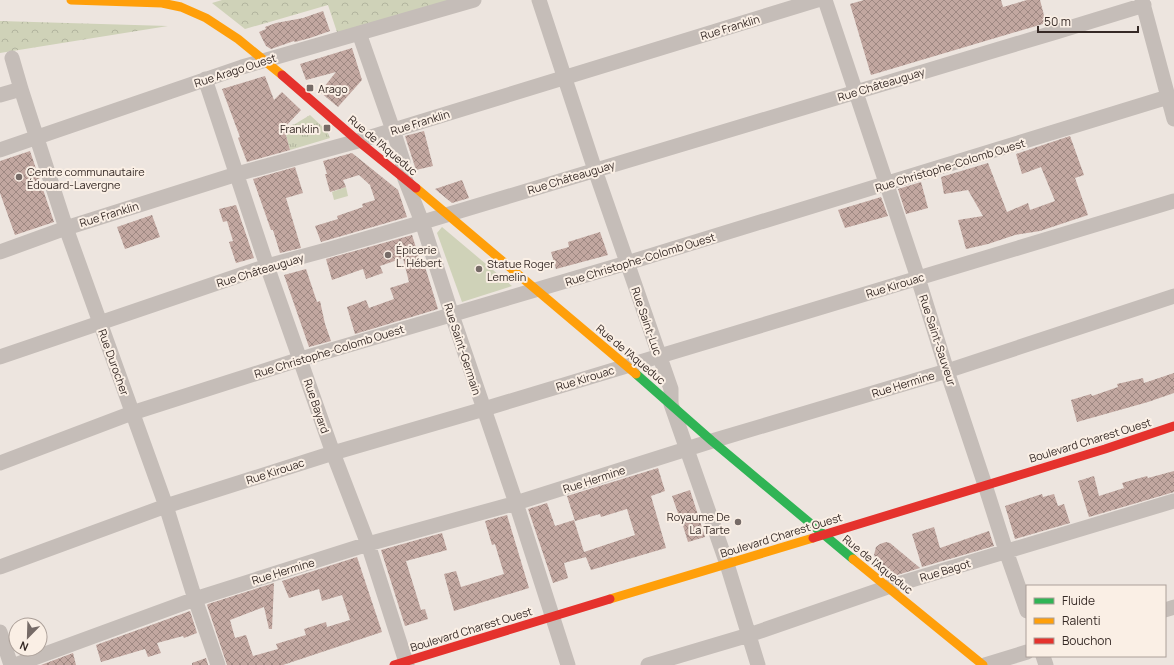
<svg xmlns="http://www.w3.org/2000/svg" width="1174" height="665" viewBox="0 0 1174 665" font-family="Manrope,sans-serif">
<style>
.grass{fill:url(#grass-tufts)}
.forest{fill:url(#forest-crowns)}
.park{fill:#cfd2b8}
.building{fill:url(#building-cross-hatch)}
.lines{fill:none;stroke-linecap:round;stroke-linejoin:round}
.street{stroke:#c5bdb8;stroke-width:15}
.fast{stroke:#30b455;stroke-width:9}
.slow{stroke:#ff9f0a;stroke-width:9}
.jam{stroke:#e5322d;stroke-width:9}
.poi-dot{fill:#766b67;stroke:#faefe5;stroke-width:1.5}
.labels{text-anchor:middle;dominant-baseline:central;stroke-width:4;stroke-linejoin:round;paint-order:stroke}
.street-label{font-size:11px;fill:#362a26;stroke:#faefe5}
.poi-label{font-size:11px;fill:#362a26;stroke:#faefe5;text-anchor:start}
</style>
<defs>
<pattern id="grass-tufts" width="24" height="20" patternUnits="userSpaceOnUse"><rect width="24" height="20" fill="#cfd2b8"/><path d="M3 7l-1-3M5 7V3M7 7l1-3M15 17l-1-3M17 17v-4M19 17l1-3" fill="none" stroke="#b2b49e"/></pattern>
<pattern id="forest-crowns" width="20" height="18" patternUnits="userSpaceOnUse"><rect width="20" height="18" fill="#cfd2b8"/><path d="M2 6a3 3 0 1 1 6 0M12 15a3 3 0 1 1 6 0" fill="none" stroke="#b2b49e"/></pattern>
<pattern id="building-cross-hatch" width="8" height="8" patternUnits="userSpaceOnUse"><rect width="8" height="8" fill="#c2a7a0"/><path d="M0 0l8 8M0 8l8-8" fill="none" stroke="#9e8882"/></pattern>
</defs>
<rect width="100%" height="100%" fill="#ede5df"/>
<path class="grass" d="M310 115 327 131 330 138 290 150 284 127 295 124Z
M346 187 348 196 334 200 332 192Z"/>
<path class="forest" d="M222 0H457L338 35 328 5 245 29 212 3Z
M0 21 168 26 0 53Z"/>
<path class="park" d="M442 227 512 286 462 302 437 233Z"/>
<path class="building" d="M864 0H1001L1003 7 1027 0H1040L1046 23 871 75 850 4Z
M323 11 330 31 310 38 295 42 294 41 271 49 266 46 259 32 266 29 265 27 276 23 303 18Z
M352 48 362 80 338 107 320 92 336 72 306 80 300 64Z
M265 76 274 100 282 92 301 110 284 128 290 150 247 162 238 138 240 137 222 89Z
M424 131 433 166 416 170 405 136Z
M1070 136 1084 175 1075 178 1088 215 1040 231 1015 235 988 244 966 249 958 220 983 216 968 190 944 194 941 177 988 163 1007 212 1028 203 1030 210 1055 201 1041 167 1022 174 1016 154Z
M30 151 54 222 15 235 0 193V161Z
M352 153 398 190 407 217 321 242 315 226 338 219 337 216 363 207 362 204 375 200 370 185 359 175 343 180 346 187 330 192 325 174H327L323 161Z
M295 167 303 193 286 198 301 248 280 253 273 230H271L253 179Z
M462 180 469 198 452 203 435 189Z
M921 182 928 208 906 214 898 189Z
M881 197 888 216 845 228 838 210Z
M236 205 254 258 236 263 229 242 233 241 227 221 223 222 219 209Z
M152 215 160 237 125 249 117 227Z
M600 232 608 255 556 269 551 252 569 247 568 242Z
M412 235 420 260H423L438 309 355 334 347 307 366 300 369 308 394 299 390 288 409 282 403 258 380 266 383 273 366 279 363 269 332 280 326 259Z
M306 269 317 302 320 301 325 324 331 341 309 347 284 275Z
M1174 373V393L1148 402 1077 422 1071 400 1091 394 1092 396 1118 387 1117 384 1143 378 1144 383Z
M658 468 665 491 651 496 666 548 591 570 586 557 564 563 568 578 553 583 528 509 547 503 555 526 574 520 584 552 635 535 627 509 601 517 600 514 575 521 567 496Z
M1174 471V492L1089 517 1078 481 1094 476 1099 496 1124 488 1122 483 1147 476 1148 478Z
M690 490 705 537 688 542 680 516H679L672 496Z
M1042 494 1043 497 1054 494 1058 506 1064 504 1070 523 1015 539 1005 506Z
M507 515 529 588 454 611 444 574 456 571 461 587 504 574 495 544 492 545 485 521Z
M934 527 940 548 989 531 994 546 922 567 912 534Z
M442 533 447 550 406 561 421 610 425 609 428 619 405 626 381 550Z
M886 542 890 543 920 568 894 576 877 561 874 555 876 547 880 544Z
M357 557 382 632 283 665H227L207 605 208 604 274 583 272 629H269L264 607 230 620 235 638 246 635 253 656 278 649 276 644 306 635 304 629 326 622 327 627 350 620 342 595 322 601 319 589 289 598 282 581Z
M190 611 197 633 184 638 183 636 157 643 161 653 148 657 145 649 101 662 96 645Z
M73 653 76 665H41Z
M206 658 208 665H192V663Z"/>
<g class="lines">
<path class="street" d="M539 0 595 170 671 389V404L727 564 758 665
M825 0 918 278 947 371 985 485 1006 551 1027 611
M1142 0 1174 119
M359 33 393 130 403 161 402 169 405 179 422 222 452 315 516 503 568 665
M12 58 21 89 66 228 166 506 195 599 218 665
M205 79 267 266 333 453 368 544 407 665
M0 95 21 89
M0 150 242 67 474 0
M0 252 66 228 237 174 358 141 817 0
M0 357 267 266 330 249 413 225 1056 32 1144 5
M0 463 132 413 301 359 627 263 1168 97
M0 567 166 506 333 453 484 409 1174 201
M1165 610 1174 607
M0 632 11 665
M1043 656 1046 665
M15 665 195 599 368 544 516 503 712 441 947 371 1174 296
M648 665 749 635 888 587 1174 501
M985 665 1027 652"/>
<path class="fast" d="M636 374 712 441 853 559"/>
<path class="slow" d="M71 0 162 3 181 7 206 18 238 39 282 75
M416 188 636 374
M853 559 983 665
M610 599 813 538"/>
<path class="jam" d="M282 75 358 141 416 188
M813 538 1105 449 1174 426
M394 665 610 599"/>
</g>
<g class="poi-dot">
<rect x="306" y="84" width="8" height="8" rx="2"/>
<rect x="323" y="124" width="8" height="8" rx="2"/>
<circle cx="19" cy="177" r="4"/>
<circle cx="388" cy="255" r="4"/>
<circle cx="479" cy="269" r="4"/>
<circle cx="738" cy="522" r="4"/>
</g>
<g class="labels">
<g class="street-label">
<text transform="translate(730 27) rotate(-17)">Rue Franklin</text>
<text transform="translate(235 70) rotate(-18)">Rue Arago Ouest</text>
<text transform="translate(881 84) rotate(-17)">Rue Châteauguay</text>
<text transform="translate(420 122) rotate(-17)">Rue Franklin</text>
<text transform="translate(383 145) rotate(40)">Rue de l'Aqueduc</text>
<text transform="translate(950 165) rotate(-17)">Rue Christophe-Colomb Ouest</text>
<text transform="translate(571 177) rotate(-17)">Rue Châteauguay</text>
<text transform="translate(109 214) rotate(-17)">Rue Franklin</text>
<text transform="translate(640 259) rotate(-17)">Rue Christophe-Colomb Ouest</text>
<text transform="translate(260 270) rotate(-17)">Rue Châteauguay</text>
<text transform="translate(895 285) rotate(-17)">Rue Kirouac</text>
<text transform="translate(647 321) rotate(71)">Rue Saint-Luc</text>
<text transform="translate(938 340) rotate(72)">Rue Saint-Sauveur</text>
<text transform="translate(463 349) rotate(72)">Rue Saint-Germain</text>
<text transform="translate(329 351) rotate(-17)">Rue Christophe-Colomb Ouest</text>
<text transform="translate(631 354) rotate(40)">Rue de l'Aqueduc</text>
<text transform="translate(114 362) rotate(70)">Rue Durocher</text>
<text transform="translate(585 378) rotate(-17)">Rue Kirouac</text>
<text transform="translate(903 384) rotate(-17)">Rue Hermine</text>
<text transform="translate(317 406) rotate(71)">Rue Bayard</text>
<text transform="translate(1090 440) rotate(-17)">Boulevard Charest Ouest</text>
<text transform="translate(275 471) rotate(-18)">Rue Kirouac</text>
<text transform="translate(594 479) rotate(-18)">Rue Hermine</text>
<text transform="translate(781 535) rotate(-17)">Boulevard Charest Ouest</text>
<text transform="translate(878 564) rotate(39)">Rue de l'Aqueduc</text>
<text transform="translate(945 570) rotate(-17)">Rue Bagot</text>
<text transform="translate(283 571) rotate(-17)">Rue Hermine</text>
<text transform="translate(471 629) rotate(-17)">Boulevard Charest Ouest</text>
</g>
<g class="poi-label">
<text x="318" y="88">Arago</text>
<text x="319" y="128" text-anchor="end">Franklin</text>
<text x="27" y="171">Centre communautaire<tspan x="27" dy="13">Édouard-Lavergne</tspan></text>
<text x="396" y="249">Épicerie<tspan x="396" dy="13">L. Hébert</tspan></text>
<text x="487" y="263">Statue Roger<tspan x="487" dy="13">Lemelin</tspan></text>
<text x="730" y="516" text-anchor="end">Royaume De<tspan x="730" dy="13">La Tarte</tspan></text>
</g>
</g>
<rect x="1026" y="585" width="140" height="72" fill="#faefe5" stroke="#aca099"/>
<rect x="1034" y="598" width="20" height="6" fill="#30b455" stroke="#aca099"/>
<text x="1062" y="605" font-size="12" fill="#362a26">Fluide</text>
<rect x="1034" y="618" width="20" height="6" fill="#ff9f0a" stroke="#aca099"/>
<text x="1062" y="625" font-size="12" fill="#362a26">Ralenti</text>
<rect x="1034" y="638" width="20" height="6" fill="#e5322d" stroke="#aca099"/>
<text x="1062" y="645" font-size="12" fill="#362a26">Bouchon</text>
<g transform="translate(28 637) rotate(203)"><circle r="19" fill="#faefe5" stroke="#aca099"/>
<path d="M0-3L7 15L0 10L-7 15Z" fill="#766b67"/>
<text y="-6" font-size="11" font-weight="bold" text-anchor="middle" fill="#362a26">N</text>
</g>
<path d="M1038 26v6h100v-6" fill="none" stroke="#362a26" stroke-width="2"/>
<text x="1044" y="26" font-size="12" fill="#362a26" stroke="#faefe5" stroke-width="3" paint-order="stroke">50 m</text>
</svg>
